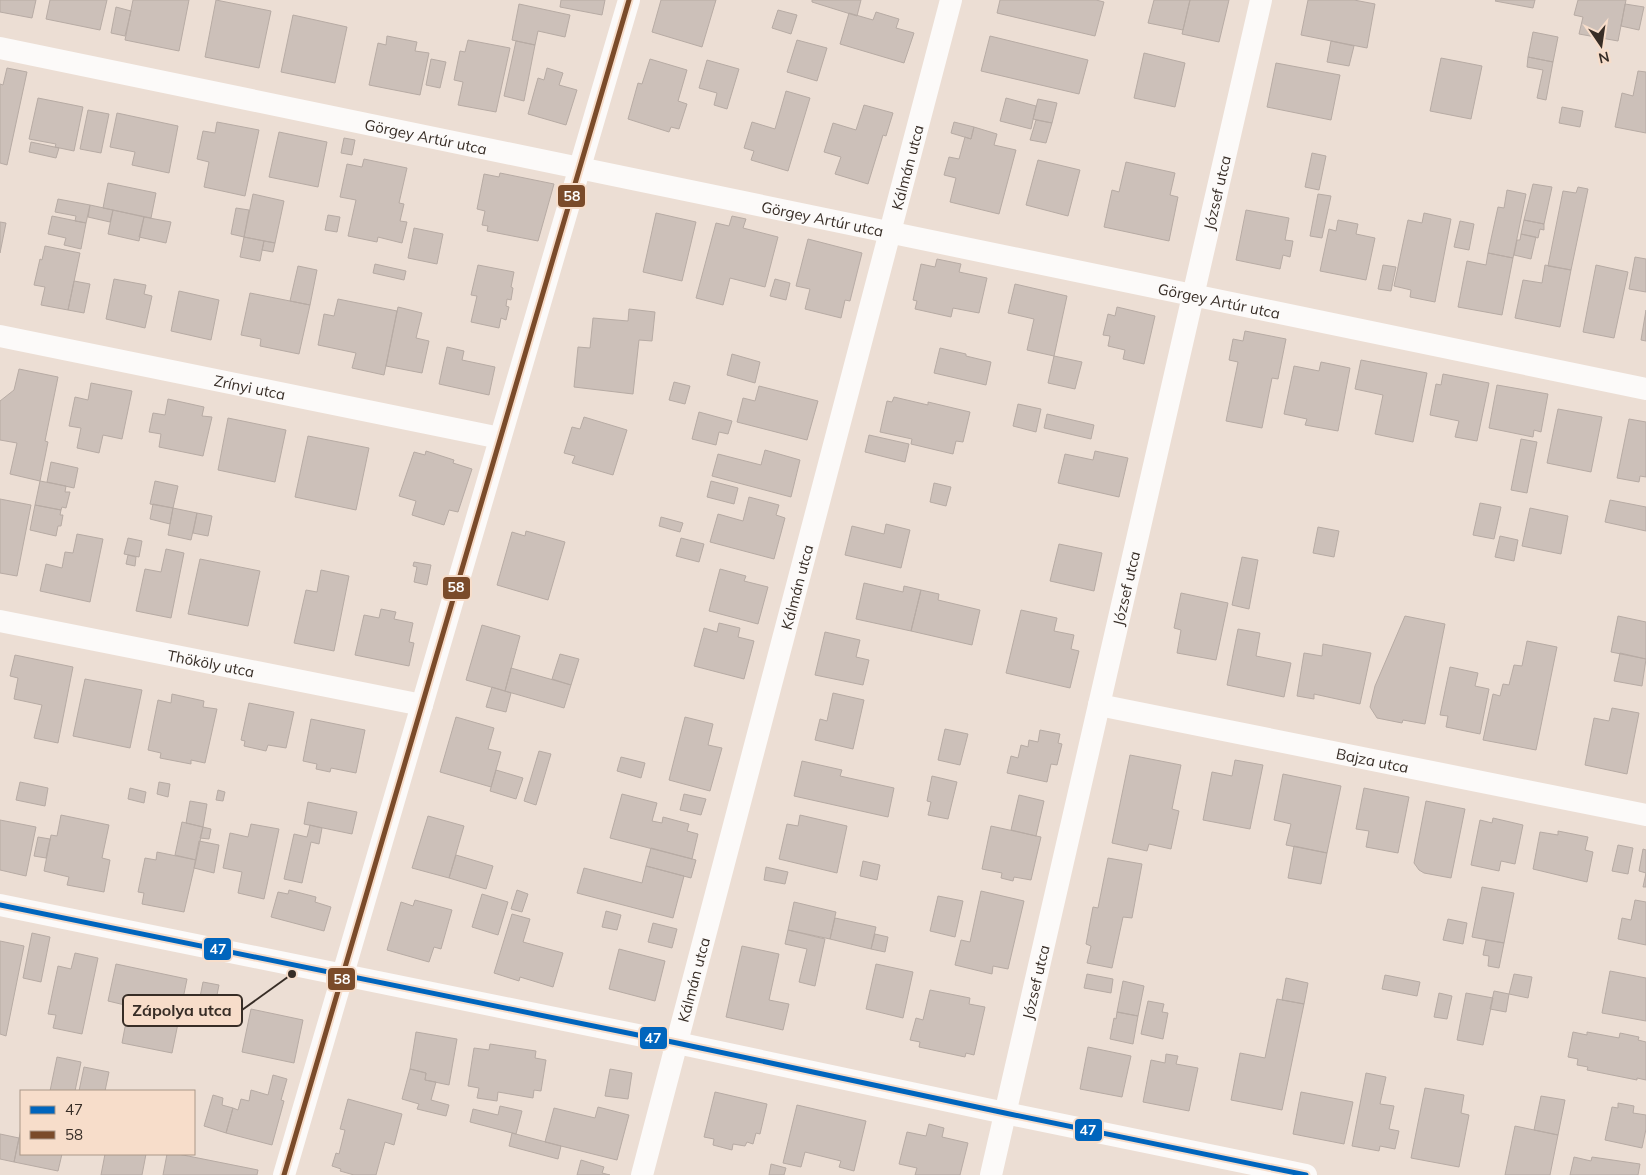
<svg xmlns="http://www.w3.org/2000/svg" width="1646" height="1175" viewBox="0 0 1646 1175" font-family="Mulish,sans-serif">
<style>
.building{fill:#ccc0b9;stroke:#b7aba4}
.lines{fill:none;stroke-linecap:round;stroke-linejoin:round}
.minor{stroke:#fcfaf9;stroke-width:22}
.bus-1-casing{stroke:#f7ddca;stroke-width:9}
.bus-2-casing{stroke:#f7ddca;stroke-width:9}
.bus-1{stroke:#0065bd;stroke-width:5}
.bus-2{stroke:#7a4b2a;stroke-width:5}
.labels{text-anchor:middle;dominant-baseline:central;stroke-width:4.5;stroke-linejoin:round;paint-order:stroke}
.street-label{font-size:15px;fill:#372d26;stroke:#f7ddca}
.leader{fill:none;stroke:#372d26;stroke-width:2}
.callout-dot{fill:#372d26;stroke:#f7ddca;stroke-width:2}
.callout{fill:#f7ddca;stroke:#372d26;stroke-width:2}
.callout-label{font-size:16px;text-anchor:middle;font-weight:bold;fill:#372d26}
.line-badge{stroke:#f7ddca;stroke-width:2}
.badge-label{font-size:14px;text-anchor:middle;font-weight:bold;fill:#fff}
</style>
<rect width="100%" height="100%" fill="#ecded4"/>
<path class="building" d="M0 0H36L32 18 0 12Z
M50 0H107L100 30 46 19Z
M133 0H189L179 51 125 40Z
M216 0 271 11 259 68 205 57Z
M561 0H605L602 15 560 7Z
M661 0H716L702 47 652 32Z
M812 0H861L857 16 812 2Z
M1000 0H1096L1104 2 1095 36 997 13Z
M1154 0H1190L1183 30 1148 23Z
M1190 0H1229L1219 42 1182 34Z
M1308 0H1354L1375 4 1367 48 1301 35Z
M1496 0H1535L1533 8 1495 1Z
M1578 0H1626L1618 41 1579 34 1583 17 1574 15Z
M519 4 570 15 565 37 538 31 535 45 512 40Z
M1625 4 1644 7 1639 30 1621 26Z
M116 7 131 11 125 36 111 33Z
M778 10 797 15 791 34 772 28Z
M876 12 899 19 896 28 914 33 904 63 840 44 849 13 873 20Z
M293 15 347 27 335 83 281 72Z
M1533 32 1558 37 1553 62 1528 57Z
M387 36 417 42 415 51 429 53 420 95 369 85 378 43 386 45Z
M990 36 1088 60 1079 94 981 71Z
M468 40 510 48 496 112 458 105 463 82 454 80 460 51 465 52Z
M797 40 827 48 817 81 787 72Z
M516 41 535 45 524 101 504 96Z
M1331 41 1354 46 1349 66 1327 62Z
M1144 53 1185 63 1175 107 1134 98Z
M1528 57 1553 62 1546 100 1537 98 1543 70 1527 67Z
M1441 58 1482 66 1471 119 1430 111Z
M431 59 446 62 440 88 426 85Z
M650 59 687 70 678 101 687 104 679 129 671 127 669 132 628 119 638 83 642 84Z
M707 60 739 69 727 109 714 105 717 93 699 88Z
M1276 63 1340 75 1331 120 1267 107Z
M7 68 27 72 7 165 0 163V84L3 85Z
M547 68 563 73 559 85 577 90 566 125 528 114 538 78 544 80Z
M1638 71 1646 72V133L1615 127 1622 93 1633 96Z
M786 91 810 98 788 171 751 160 754 151 744 148 752 122 775 129Z
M38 98 83 107 74 151 55 147 56 144 29 139Z
M1006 98 1036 106 1031 129 1000 121Z
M1038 99 1057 103 1052 123 1033 119Z
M864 105 893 113 886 136 883 135 868 184 835 174 841 157 824 152 833 123 856 130Z
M1562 107 1583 111 1580 127 1559 123Z
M88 110 109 114 101 153 80 149Z
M117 113 178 126 169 173 132 165 135 152 110 147Z
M1036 120 1052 123 1046 143 1030 140Z
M217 122 259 130 245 196 204 187 209 162 197 159 203 131 215 133Z
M954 122 974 127 971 139 951 133Z
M974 127 997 134 994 145 1016 150 999 214 950 202 956 178 944 175 949 157 959 159 965 137 971 139Z
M279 132 327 142 318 187 269 177Z
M344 138 355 140 352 155 341 153Z
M31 142 59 148 56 158 29 152Z
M1312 153 1326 156 1319 190 1305 187Z
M364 159 407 168 399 203 404 204 400 221 407 222 402 243 378 237 377 242 348 236 356 200 340 197 347 164 362 167Z
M1038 160 1080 170 1068 216 1026 205Z
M1126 162 1175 173 1170 195 1178 197 1169 241 1104 227 1112 190 1119 192Z
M500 173 554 184 538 241 487 231 488 226 482 225 485 211 477 209 484 174 499 177Z
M108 183 156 193 151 218 103 208Z
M1533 184 1552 187 1544 224 1524 220Z
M1578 187 1588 189 1571 270 1548 266 1563 191 1576 193Z
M1507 190 1526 194 1513 258 1488 253 1498 207 1504 208Z
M253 194 284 201 275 243 244 237Z
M1318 194 1331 196 1322 238 1310 236Z
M58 199 90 205 86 223 75 221 76 216 55 212Z
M90 205 113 210 110 222 88 217Z
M236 208 249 210 244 237 231 234Z
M113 210 144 217 139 241 108 234Z
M1246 210 1289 218 1285 240 1293 241 1290 257 1283 255 1280 269 1236 260Z
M656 213 696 222 682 281 643 272Z
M1424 213 1451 219 1435 302 1410 297 1411 290 1394 286 1408 220 1422 223Z
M328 215 340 217 337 232 325 230Z
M52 216 86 223 81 249 64 245 66 238 48 234Z
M732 216 746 219 743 228 778 237 765 287 730 278 723 305 696 298 716 223 729 226Z
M144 217 171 222 166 243 139 237Z
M1338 220 1358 224 1356 234 1375 238 1366 280 1320 271 1329 229 1336 231Z
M1524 220 1544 224V230L1540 229 1538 238 1521 234Z
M1460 221 1474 224 1469 250 1454 247Z
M0 222 6 223 0 253Z
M414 228 443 234 437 264 408 258Z
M1521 234 1536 237 1531 259 1514 255 1517 240H1520Z
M244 237 264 241 260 261 240 257Z
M808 239 862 253 850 301 845 300 841 318 805 309 810 289 796 286Z
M264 241 275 243 273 252 262 250Z
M45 246 80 253 68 310 41 305 45 287 34 285 40 259 42 260Z
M1488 253 1513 258 1502 315 1458 307 1467 261 1486 265Z
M1635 257 1646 259V292L1629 289Z
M937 259 961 264 959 272 987 278 979 313 953 308 951 317 915 309 917 301 913 300 921 264 935 267Z
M375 264 406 271 404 280 373 273Z
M478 265 514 272 511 287 513 288 511 300 507 299 506 306 509 307 506 320 501 318 499 328 471 322 477 296 471 295Z
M1383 265 1396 267 1391 291 1378 289Z
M1545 265 1571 270 1560 327 1515 318 1523 280 1542 283Z
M1596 265 1628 272 1614 338 1583 332Z
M298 266 317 270 310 305 290 301Z
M114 279 146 285 144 294 152 296 145 328 106 319Z
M775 279 790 283 786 300 770 296Z
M74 281 90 284 84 313 68 310Z
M1015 284 1067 296 1054 356 1027 350 1034 319 1008 313Z
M179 291 219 300 211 340 171 331Z
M250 293 310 305 299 354 260 346 261 339 241 335Z
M338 299 397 311 384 375 352 368 356 353 318 345 324 314 334 316Z
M398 307 422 313 416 338 429 341 422 373 386 366Z
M1117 307 1155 316 1144 364 1123 359 1125 350 1108 346 1110 336 1103 335 1108 314 1115 316Z
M629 309 655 312 652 341 639 340 633 394 574 387 578 347 590 348 593 318 628 321Z
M1646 310V341L1641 340Z
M1245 331 1286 339 1278 379 1272 378 1262 428 1226 421 1238 362 1229 360 1233 339 1243 341Z
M447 347 464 351 462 360 495 367 489 395 439 384Z
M940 348 966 354V356L991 362 986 385 934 373Z
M732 354 760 362 755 383 727 375Z
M1054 356 1082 362 1075 389 1048 383Z
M1361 360 1427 373 1413 442 1375 434 1383 395 1355 389Z
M1321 362 1350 368 1338 431 1305 425 1307 419 1284 414 1294 366 1319 371Z
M19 369 58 377 45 441 48 442 40 481 10 474 17 443 0 440V401L14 390Z
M1443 374 1489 383 1477 441 1455 437 1459 421 1430 415 1436 384 1441 385Z
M674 382 690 386 685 404 669 400Z
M91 383 132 391 122 439 103 435 99 453 77 448 81 428 69 426 75 397 88 400Z
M1497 385 1548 394 1541 432 1534 430 1533 437 1489 428Z
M759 386 818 401 807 440 737 422 743 398 755 401Z
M894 397 928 405V402L970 412 963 442 956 441 953 454 911 444 912 439 880 432 887 401 892 402Z
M168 399 204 407 202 416 212 417 203 456 159 447 161 434 149 432 153 413 165 415Z
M1018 404 1041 409 1036 432 1013 426Z
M1558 409 1602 417 1591 472 1547 463Z
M699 412 732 421 728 434 719 432 716 445 692 439Z
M1047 414 1094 425 1091 439 1044 428Z
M584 417 627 430 613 475 572 463 575 456 564 453 572 427 580 429Z
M228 418 286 430 275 482 218 470Z
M1629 419 1646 422V477L1640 476 1639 482 1617 478Z
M869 435 909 444 905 462 865 452Z
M308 436 369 448 356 510 295 497Z
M1521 439 1537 442 1527 493 1511 490Z
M765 450 800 460 791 497 712 476 718 454 761 465Z
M426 451 454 460 453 463 472 469 458 512 449 510 444 525 412 515 416 501 399 496 414 452 425 455Z
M1095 451 1128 458 1119 497 1058 483 1065 454 1093 460Z
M51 462 78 468 74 488 47 482Z
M40 481 66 486 65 492H70L66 508 62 507 61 510 35 505Z
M155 481 178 486 173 508 150 504Z
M711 481 738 488 734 504 707 497Z
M934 483 951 487 946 506 930 502Z
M749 497 779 505 776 515 785 518 774 559 710 542 718 514 743 521Z
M0 499 31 505 17 576 0 573Z
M1610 500 1646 507V531L1605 522Z
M1480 503 1501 507 1494 539 1473 535Z
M153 504 173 508 170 524 150 519Z
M35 505 61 510 60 515H63L61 526H58L56 536 30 530Z
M173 508 197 513 191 540 168 535Z
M1530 508 1568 516 1561 554 1522 546Z
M197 513 212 516 208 536 193 533Z
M661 517 683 523 680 532 659 526Z
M886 524 910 530 901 568 845 555 852 526 884 534Z
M1318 527 1339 531 1334 557 1313 553Z
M526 531 565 542 548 600 497 585 512 532 525 536Z
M77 534 103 539 90 602 40 591 46 564 62 568 65 552 73 553Z
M1500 536 1518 540 1514 561 1495 557Z
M128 538 142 541 139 557 124 554Z
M681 538 704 544 699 562 676 556Z
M1059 544 1102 553 1094 591 1050 581Z
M166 549 184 553 171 618 136 611 145 569 161 572Z
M128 555 136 557 135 566 126 564Z
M1242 557 1258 560 1249 609 1232 605Z
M200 559 260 571 248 626 188 614Z
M414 562 431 565 427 585 414 582 417 567 413 566Z
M720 569 746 576 744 581 768 587 758 624 709 611Z
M321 570 349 576 334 651 294 643 306 590 317 592Z
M864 583 903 592 904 586 921 590 911 631 856 619Z
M921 590 939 594 938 600 980 610 972 645 911 631Z
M1181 593 1228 603 1216 660 1177 653 1181 630 1174 628Z
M381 609 396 612 394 619 413 623 409 642 414 643 409 666 355 655 364 615 379 618Z
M1021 610 1057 618 1054 631 1074 635 1071 649 1079 651 1070 688 1006 673Z
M1405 616 1445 624 1425 724 1403 720 1402 723 1377 718 1370 707 1375 686Z
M1618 616 1646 622V659L1611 652Z
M719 623 740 628 738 637 754 641 744 679 694 666 704 628 717 632Z
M482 625 520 636 505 691 466 680Z
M1238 629 1260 633 1256 656 1291 663 1284 697 1227 685Z
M825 632 860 640 856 657 869 660 863 685 815 675Z
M1527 641 1557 647 1536 750 1483 740 1493 694 1500 696 1503 684 1509 685 1514 665 1522 666Z
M1323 644 1371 653 1360 704 1314 694V699L1297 696 1304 653 1322 656Z
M1620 653 1646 659 1642 686 1614 681Z
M560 654 579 659 571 685 552 679Z
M15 655 73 667 58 743 34 738 42 705 14 699 18 678 10 676Z
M1450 667 1478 673 1475 686 1489 689 1480 734 1446 727 1448 716 1440 715Z
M511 668 571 685 564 708 505 691Z
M85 679 142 690 130 748 73 736Z
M492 687 511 693 506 712 486 707Z
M833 693 864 700 853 749 815 740 820 719 827 721Z
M172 694 204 701 203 707 217 709 205 763 191 760V764L160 758 161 753 148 750 158 700 171 703Z
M249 703 294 712 286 748 268 745 266 751 244 746 245 741 241 740Z
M1612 708 1639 713 1627 774 1585 765 1594 718 1609 721Z
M456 717 494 728 488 749 501 752 491 787 440 772Z
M685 717 713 724 708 745 722 748 710 791 669 780Z
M311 719 365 730 356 773 331 768 330 772 316 769 317 764 303 761Z
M945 729 968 734 960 765 938 760Z
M1040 730 1060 734 1058 743 1062 744 1057 765 1051 764 1047 782 1007 773 1011 756 1018 758 1021 745 1028 747 1029 740 1038 742Z
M539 751 551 754 536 805 524 801Z
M1130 755 1181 765 1172 809 1179 811 1171 849 1149 844 1147 851 1112 843Z
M621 757 645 763 641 778 617 771Z
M1235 760 1263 765 1250 829 1203 820 1212 772 1232 776Z
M802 761 842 770 840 776 894 788 888 817 794 796Z
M496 770 523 778 516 799 490 791Z
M1283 774 1341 786 1327 853 1286 845 1291 824 1274 820Z
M932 776 957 782 948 819 928 815 931 802 927 801Z
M20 782 48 788 45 806 16 800Z
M159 782 170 784 168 797 157 794Z
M130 788 146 792 144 803 128 799Z
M1364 788 1409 797 1398 853 1366 847 1369 831 1356 829Z
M218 790 225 792 223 801 216 800Z
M622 794 657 803 652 821 662 823 663 817 689 824 687 831 698 834 692 859 610 838Z
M684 794 706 799 701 815 680 810Z
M1019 795 1044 801 1036 836 1011 830Z
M190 801 207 804 203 827 186 823Z
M1426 801 1465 809 1451 878 1424 873 1419 870 1414 863Z
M308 802 357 812 352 834 304 824Z
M61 815 109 825 102 858 110 860 104 892 67 885 69 877 44 871 51 835 57 836Z
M800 815 847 826 837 873 779 859 787 824 798 826Z
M428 816 464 826 449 878 412 868Z
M1493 818 1523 825 1515 864 1501 861 1499 871 1471 865 1480 820 1492 823Z
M0 820 36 827 26 876 0 870Z
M182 822 203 827 196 860 175 855Z
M251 824 279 829 264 899 238 893 242 872 223 868 230 833 248 837Z
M310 825 322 828 319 844 311 842 302 883 284 879 294 834 307 837Z
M991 826 1041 837 1031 880 1014 877 1013 881 1001 878 1002 873 982 869Z
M203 827 211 829 209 839 200 838Z
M1558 831 1588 837 1585 850 1593 852 1587 882 1533 869 1540 832 1558 835Z
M38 837 50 839 46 858 34 856Z
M199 841 219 845 214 873 194 868Z
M1618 845 1633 848 1628 874 1612 871Z
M1294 846 1327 853 1321 884 1288 878Z
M651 848 696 860 691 878 646 866Z
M1643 849 1646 850V887H1643L1646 873 1639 871Z
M157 852 196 860 184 912 142 904 144 893 138 892 145 858 156 860Z
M456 855 493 866 486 889 449 878Z
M1108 858 1142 864 1132 918 1123 917 1112 968 1087 963 1091 946 1086 944 1093 907 1098 908Z
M863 861 880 865 877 880 860 876Z
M646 866 684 876 673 918 577 893 584 868 642 883Z
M766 867 788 872 785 884 764 880Z
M1482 887 1514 893 1504 943 1472 937Z
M289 890 316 897 315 902 331 907 324 931 271 917 278 892 288 894Z
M517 890 528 894 522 912 511 909Z
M981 891 1024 901 1008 969 993 966 992 974 955 965 961 940 970 942Z
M482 894 508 902 498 935 472 927Z
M938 896 963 901 955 937 930 931Z
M415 900 452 910 441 949 434 947 429 962 387 950 401 902 413 906Z
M1635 900 1646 902V945L1618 939 1622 918 1631 920Z
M794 902 836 912 830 939 788 930Z
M606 911 621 915 617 930 602 927Z
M512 914 530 919 523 942 563 953 553 987 520 977 519 981 494 973Z
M835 918 876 927 871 949 830 939Z
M1448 919 1467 923 1463 944 1443 940Z
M653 923 677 929 672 948 648 942Z
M788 930 825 939 815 986 799 982 807 949 785 944Z
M32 933 50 937 41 982 23 978Z
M875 934 888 937 885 952 871 949Z
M1486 940 1504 943 1499 968 1488 966 1489 956 1483 955Z
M0 941 24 946 6 1036 0 1034Z
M742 946 779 954 769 1000 789 1004 783 1030 726 1017Z
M619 949 665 961 655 1001 609 989Z
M75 953 98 958 82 1034 53 1028 56 1015 48 1014 58 966 71 969Z
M116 964 187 979 172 1053 122 1043 129 1006 108 1001Z
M876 964 913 972 903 1018 866 1009Z
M1610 971 1646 978V1021L1602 1013Z
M1087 974 1113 979 1111 993 1084 988Z
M1514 974 1532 977 1528 998 1509 994Z
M1385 975 1420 982 1417 996 1382 989Z
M1286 978 1308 983 1304 1004 1282 1000Z
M1123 981 1144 986 1138 1016 1117 1012Z
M203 982 219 985 215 1005 199 1002Z
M930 990 970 998 969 1004 985 1007 974 1055 966 1053 965 1057 919 1047 920 1042 910 1040 916 1018 923 1020Z
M1494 991 1509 994 1506 1012 1490 1009Z
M1439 993 1452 996 1447 1019 1434 1017Z
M1466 993 1493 998 1483 1045 1457 1040Z
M1277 999 1304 1004 1282 1110 1231 1100 1240 1053 1265 1058Z
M1148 1001 1164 1004 1162 1012 1168 1013 1163 1039 1141 1034Z
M251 1009 303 1020 294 1063 242 1052Z
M1117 1012 1138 1016 1133 1044 1110 1039 1114 1018 1116 1019Z
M416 1032 457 1039 449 1085 425 1080 426 1073 410 1069Z
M1573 1032 1587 1035V1032L1619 1038 1620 1033 1639 1037 1638 1040 1646 1042V1080L1637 1078V1080L1587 1070 1588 1067 1577 1065 1578 1059 1568 1057Z
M490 1044 536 1051 535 1058 546 1060 541 1091 534 1090 533 1098 498 1092 497 1101 477 1098 479 1088 468 1086 474 1048 489 1050Z
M1088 1047 1131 1056 1122 1097 1080 1089Z
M1166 1054 1178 1056 1176 1064 1198 1068 1189 1111 1143 1102 1151 1060 1165 1063Z
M57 1057 81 1062 75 1091H50Z
M84 1067 109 1072 105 1091H79Z
M410 1069 426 1073 425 1080 436 1082 431 1100 449 1105 446 1116 417 1109 419 1104 402 1099Z
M610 1069 632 1073 628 1099 605 1096Z
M1366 1073 1386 1077 1380 1104 1394 1106 1389 1129 1399 1131 1395 1149 1380 1146 1379 1151 1352 1146Z
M273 1075 287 1079 281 1100 284 1101 272 1145 226 1133 233 1108 238 1110 241 1099 249 1101 251 1090 268 1095Z
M1425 1088 1464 1095 1461 1113 1469 1115 1459 1167 1411 1158Z
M715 1092 767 1104 760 1134 756 1133 753 1144 747 1142 745 1146 733 1144 732 1150 713 1145 714 1139 704 1137Z
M1301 1092 1353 1102 1344 1144 1293 1134Z
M213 1095 223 1098 222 1105 233 1108 226 1133 204 1126Z
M1541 1096 1565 1100 1558 1135 1534 1130Z
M348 1099 402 1114 394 1145 385 1142 376 1175H354L340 1171 341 1169 332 1166 336 1153 339 1154 345 1130 340 1129Z
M1618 1103 1634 1106 1633 1113 1646 1115V1129L1642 1148 1605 1140 1612 1107 1618 1108Z
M797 1105 866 1121 854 1171 839 1167 841 1161 805 1152 801 1167 783 1163Z
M500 1106 522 1111 516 1134 470 1122 473 1109 498 1115Z
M598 1107 629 1115 617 1160 545 1142 554 1108 595 1118Z
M929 1124 944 1128 942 1137 968 1143 960 1175H915L917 1168 899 1164 907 1132 926 1136Z
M1515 1126 1558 1135 1550 1175H1505Z
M21 1129V1154H62L58 1171 14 1162Z
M512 1133 561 1146 558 1159 509 1146Z
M0 1134 19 1138 14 1162 0 1159Z
M105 1154H146L142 1175H101Z
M167 1154H178L258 1170 257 1175H163Z
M1574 1157 1591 1161 1592 1157 1640 1164 1638 1175H1570Z
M581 1160 604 1167 602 1173 610 1175H577Z
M771 1164 786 1168 784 1175H769Z"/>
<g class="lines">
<g class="minor">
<path id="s1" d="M0 48 1646 389"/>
<path id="s2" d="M0 336 500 438"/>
<path id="s3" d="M0 621 422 705"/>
<path id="s4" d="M1099 705 1646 815"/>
<path d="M0 905 677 1043 1005 1113 1306 1175"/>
<path d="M284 1175 629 0"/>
<path id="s5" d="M642 1175 951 0"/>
<path id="s6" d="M991 1175 1261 0"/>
</g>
<g class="bus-1-casing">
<path id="bus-1" d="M0 905 677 1043 1005 1113 1306 1175"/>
</g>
<g class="bus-2-casing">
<path id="bus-2" d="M284 1175 629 0"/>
</g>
<use href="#bus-1" class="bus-1"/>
<use href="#bus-2" class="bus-2"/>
</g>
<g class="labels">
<g class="street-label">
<text stroke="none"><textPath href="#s1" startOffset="435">Görgey Artúr utca</textPath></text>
<text stroke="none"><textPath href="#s5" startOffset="1042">Kálmán utca</textPath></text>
<text stroke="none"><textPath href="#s6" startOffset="1008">József utca</textPath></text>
<text stroke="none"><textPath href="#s1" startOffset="840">Görgey Artúr utca</textPath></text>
<text stroke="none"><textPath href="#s1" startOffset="1245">Görgey Artúr utca</textPath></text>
<text stroke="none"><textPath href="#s2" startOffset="255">Zrínyi utca</textPath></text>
<text stroke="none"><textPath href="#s5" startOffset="608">Kálmán utca</textPath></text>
<text stroke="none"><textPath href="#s6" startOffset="602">József utca</textPath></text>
<text stroke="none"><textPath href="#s3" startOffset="215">Thököly utca</textPath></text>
<text stroke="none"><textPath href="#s4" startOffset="279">Bajza utca</textPath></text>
<text stroke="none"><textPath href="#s5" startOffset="202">Kálmán utca</textPath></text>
<text stroke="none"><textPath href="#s6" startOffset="198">József utca</textPath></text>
</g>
</g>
<path class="leader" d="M292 974L242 1010"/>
<circle class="callout-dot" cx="292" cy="974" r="5"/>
<rect class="callout" x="123" y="995" width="119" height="31" rx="5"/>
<g class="callout-label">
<text x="182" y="1016">Zápolya utca</text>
</g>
<g class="line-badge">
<rect x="557" y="184" width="29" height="24" rx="5" fill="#7a4b2a"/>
<rect x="442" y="576" width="29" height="24" rx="5" fill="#7a4b2a"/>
<rect x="203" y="937" width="29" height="24" rx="5" fill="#0065bd"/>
<rect x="327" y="967" width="29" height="24" rx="5" fill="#7a4b2a"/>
<rect x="639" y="1026" width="29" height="24" rx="5" fill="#0065bd"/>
<rect x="1074" y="1118" width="29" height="24" rx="5" fill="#0065bd"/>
</g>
<g class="badge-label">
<text x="572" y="201">58</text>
<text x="456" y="592">58</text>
<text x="218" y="954">47</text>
<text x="342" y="984">58</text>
<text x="653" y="1043">47</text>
<text x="1088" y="1135">47</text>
</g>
<rect x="20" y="1090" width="175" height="65" fill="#f7ddca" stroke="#aa9788"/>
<rect x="30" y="1106" width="25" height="8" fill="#0065bd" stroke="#aa9788"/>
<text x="65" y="1115" font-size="15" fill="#372d26">47</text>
<rect x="30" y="1131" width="25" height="8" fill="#7a4b2a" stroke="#aa9788"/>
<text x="65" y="1140" font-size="15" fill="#372d26">58</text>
<g transform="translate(1601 45) rotate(167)" stroke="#f7ddca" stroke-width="4" paint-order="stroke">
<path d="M0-4L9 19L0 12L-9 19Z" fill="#372d26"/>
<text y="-8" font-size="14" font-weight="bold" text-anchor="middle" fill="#372d26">N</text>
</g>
</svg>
